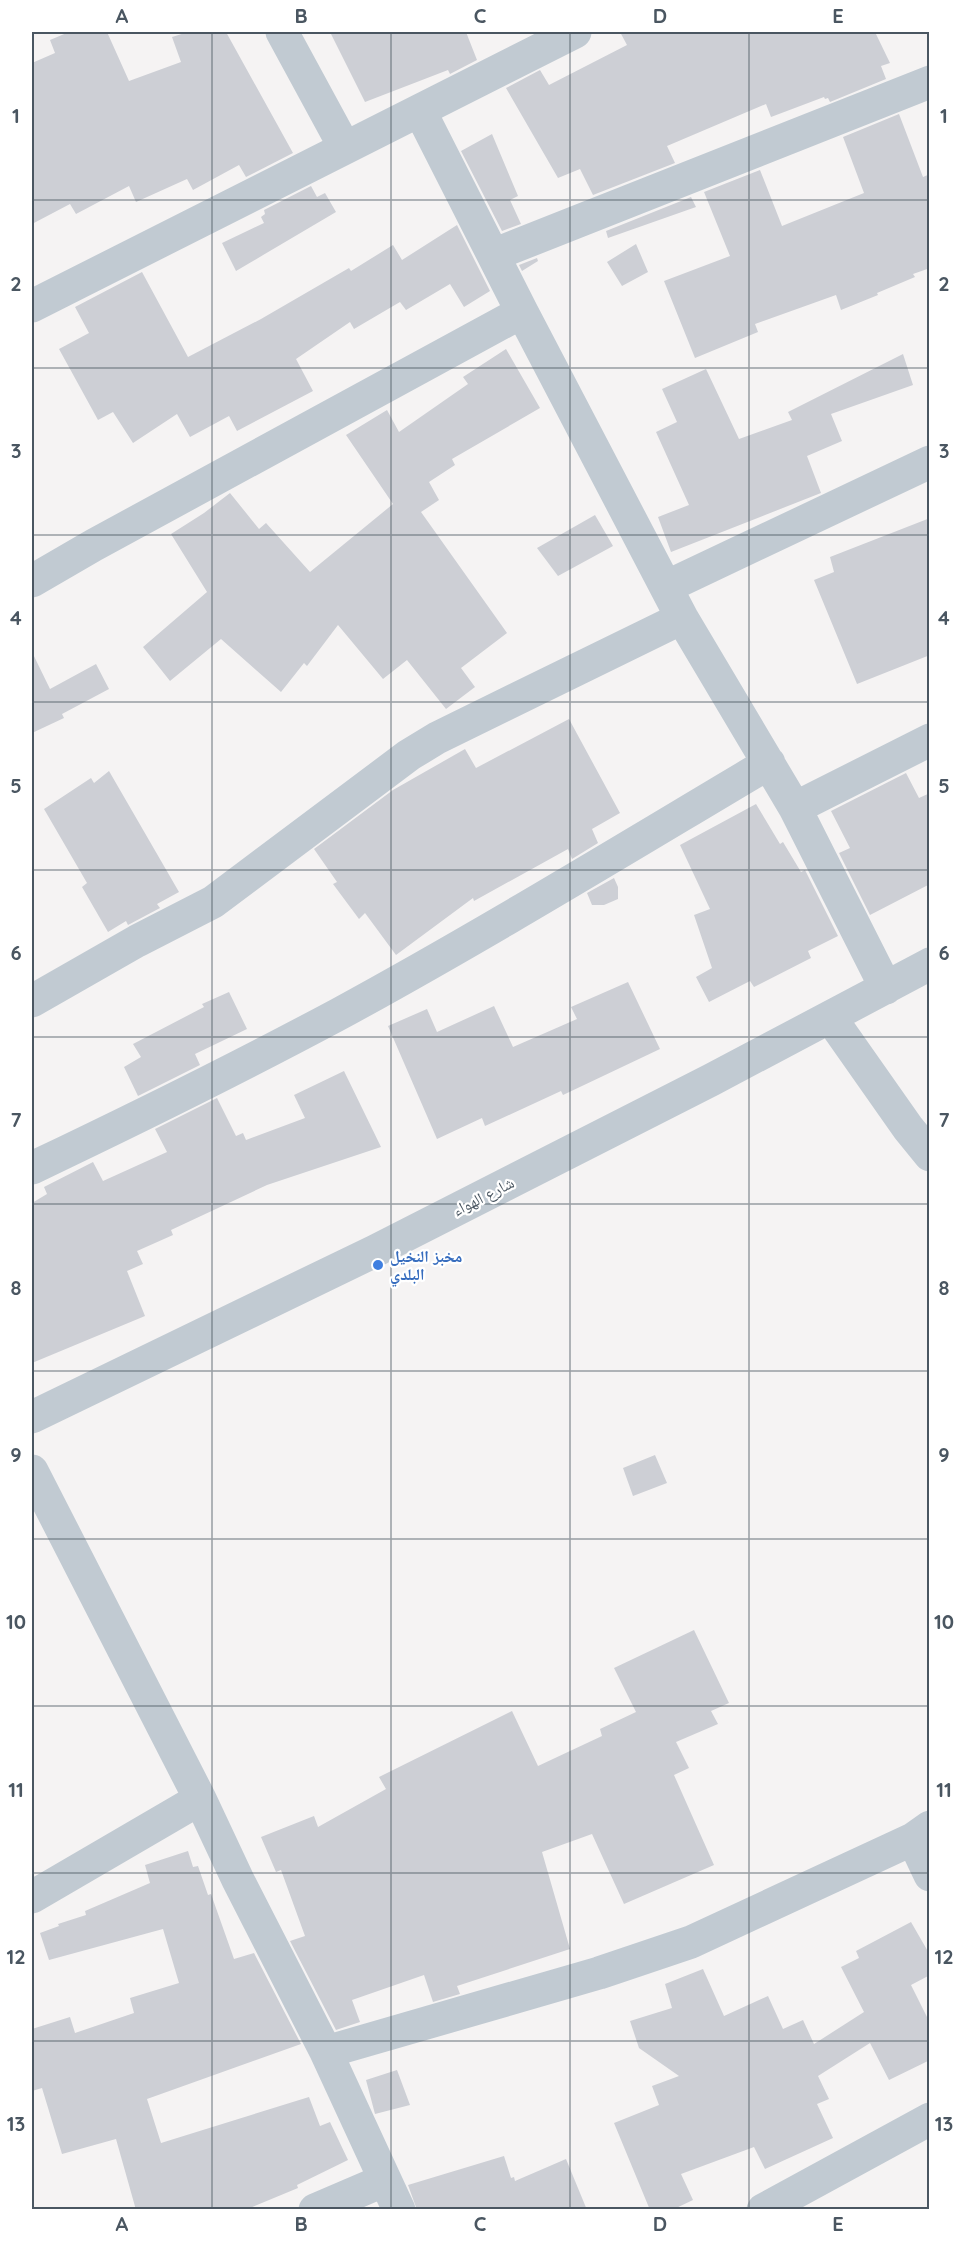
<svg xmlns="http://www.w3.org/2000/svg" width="961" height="2241" viewBox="0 0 961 2241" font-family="Quicksand,'Noto Naskh Arabic',sans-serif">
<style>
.building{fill:#cdcfd5}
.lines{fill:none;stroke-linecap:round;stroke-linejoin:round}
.minor{stroke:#c1cad2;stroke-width:33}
.grid{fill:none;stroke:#4a5661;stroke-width:1.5;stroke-opacity:0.55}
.shop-dot{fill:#3f7fe0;stroke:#fff;stroke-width:2}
.labels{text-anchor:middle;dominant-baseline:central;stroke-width:4.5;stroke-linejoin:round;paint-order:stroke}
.street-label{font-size:16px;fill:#4a5661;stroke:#fff}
.shop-label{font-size:16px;font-weight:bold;fill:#366cbe;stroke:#fff;text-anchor:start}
.neatline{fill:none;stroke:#4a5661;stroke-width:2}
.grid-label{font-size:20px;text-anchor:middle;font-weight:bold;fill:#4a5661}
</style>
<rect width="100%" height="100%" fill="#f5f3f3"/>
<path class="building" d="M69 32H107L129 81 181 62 172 37 188 32H226L293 153 246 177 239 165 193 190 187 179 136 202 129 186 76 214 70 204 32 224V63L55 53 50 40Z
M330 32H466L477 60 450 74 448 70 365 102Z
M620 32H875L890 63 881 66 886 79 830 102 828 98 825 99 824 97 771 117 766 104 667 146 675 163 593 195 580 169 558 178 506 88 540 70 549 85 627 45Z
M899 114 923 177 930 174V268L913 274 915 277 877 293 878 295 841 310 836 295 755 324 758 332 695 358 664 281 730 256 704 192 760 170 782 226 864 193 843 137Z
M492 134 518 196 510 200 521 224 502 231 461 151Z
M311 186 317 197 325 193 336 212 236 271 222 243 264 223 261 217 265 214 264 210Z
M691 197 696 207 608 238 606 231Z
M457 225 490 291 464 307 450 284 406 310 400 302 354 329 350 322 296 359 313 391 237 431 229 416 190 437 177 414 133 443 113 412 98 420 59 349 89 333 75 307 142 272 188 357 261 319 349 268 351 271 393 245 402 260Z
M636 244 648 272 622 286 607 262Z
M537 258 538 261 522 271 519 265Z
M506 349 540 408 452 459 455 465 429 482 439 500 421 512 507 633 461 668 475 687 446 709 407 660 383 679 338 625 307 666 304 663 281 692 221 639 170 681 143 647 207 592 171 534 204 513 230 493 259 529 266 523 310 572 393 504 346 435 387 410 399 432 468 384 463 377Z
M903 354 913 385 831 414 842 441 807 456 821 493 671 552 658 517 689 505 656 432 677 422 662 389 706 369 739 439 792 420 788 412Z
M595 515 613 546 558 576 537 548Z
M930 518V655L857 684 814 580 834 572 830 557Z
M32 652 50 689 96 664 109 689 62 714 64 718 32 733Z
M569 719 620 813 592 829 598 843 572 859 568 849 474 901 473 898 396 955 365 913 359 919 333 884 337 882 314 849 393 790 465 749 476 768Z
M109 771 179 892 157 904 160 908 128 925 126 921 108 932 82 887 87 883 44 809 91 778 94 783Z
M906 773 919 798 930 793V884L870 915 839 853 850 848 831 811Z
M756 804 780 844 783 842 801 872 805 870 838 936 808 951 811 958 754 987 750 981 709 1002 696 977 712 968 694 915 710 909 680 845Z
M614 878 618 887V899L604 905H592L587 893Z
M628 982 660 1049 563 1095 561 1091 485 1126 482 1118 437 1139 388 1026 427 1009 437 1032 494 1006 513 1047 577 1019 571 1007Z
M229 992 247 1029 195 1054 200 1065 138 1096 124 1067 141 1057 133 1044 204 1007 202 1004Z
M344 1071 381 1147 267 1185 171 1230 173 1235 137 1251 143 1264 127 1271 145 1316 32 1363V1203L47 1194 44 1187 93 1162 103 1181 167 1152 155 1129 217 1098 236 1136 243 1133 246 1140 305 1118 294 1095Z
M655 1455 667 1483 633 1496 623 1468Z
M694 1630 729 1703 711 1711 718 1724 676 1742 689 1768 674 1775 714 1865 624 1904 592 1834 542 1852 570 1949 457 1986 460 1994 433 2002 424 1975 352 2000 360 2022 336 2030 290 1941 305 1936 281 1870 276 1872 261 1837 314 1816 318 1827 386 1789 379 1777 512 1711 538 1766 602 1736 600 1729 636 1712 614 1668Z
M188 1851 193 1867 198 1866 208 1895 211 1894 234 1959 254 1953 301 2044 147 2099 161 2143 309 2097 320 2126 330 2122 348 2160 297 2185 298 2188 245 2210H136L116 2139 62 2154 42 2088 32 2091V2029L70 2017 75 2033 134 2013 130 1998 179 1983 163 1929 49 1960 40 1933 59 1926 58 1924 86 1915 85 1911 150 1883 145 1865Z
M911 1922 930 1955V1975L911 1985 930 2023V2060L889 2080 870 2043 818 2076 829 2099 817 2104 833 2138 765 2169 754 2147 681 2174 693 2200 672 2210H650L614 2123 659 2105 652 2086 679 2076 639 2048 630 2021 672 2008 665 1984 703 1969 724 2016 768 1996 783 2029 803 2020 814 2044 864 2012 841 1967 859 1958 856 1951Z
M397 2070 410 2105 375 2114 366 2080Z
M504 2156 511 2178 514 2177 515 2181 566 2159 587 2210H417L408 2185Z"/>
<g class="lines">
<path class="minor" d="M282 32 345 148
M420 111 522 312 682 618 795 808 886 988
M493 255 930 82
M32 306 575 32
M32 581 94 545 522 312
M666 587 930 462
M795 808 930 740
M32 1001 137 941 213 902 409 755 437 738 682 618
M830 1017 908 1128 930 1155
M32 1168C135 1119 238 1068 339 1014 484 935 626 848 769 763
M32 1417 375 1251 711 1080 930 964
M32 1471 200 1799 238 1880 326 2052 399 2210
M913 1839 930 1875
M32 1897 200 1799
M326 2052 599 1973 691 1942 913 1839 930 1827
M315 2210 385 2180
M763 2210 930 2119"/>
</g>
<path class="grid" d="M212 32V2210M391 32V2210M570 32V2210M749 32V2210M32 200H930M32 368H930M32 535H930M32 702H930M32 870H930M32 1037H930M32 1204H930M32 1371H930M32 1539H930M32 1706H930M32 1873H930M32 2041H930"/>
<circle class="shop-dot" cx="378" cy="1265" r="6"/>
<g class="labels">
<g class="street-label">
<text transform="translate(483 1196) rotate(-27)">شارع الهواء</text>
</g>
<g class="shop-label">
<text x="390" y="1256">مخبز النخيل<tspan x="390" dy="18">البلدي</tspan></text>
</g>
</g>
<rect width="961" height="2241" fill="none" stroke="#ffffff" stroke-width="66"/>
<rect x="33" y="33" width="895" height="2175" class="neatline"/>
<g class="grid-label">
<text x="122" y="23">A</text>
<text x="301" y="23">B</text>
<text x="480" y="23">C</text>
<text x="660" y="23">D</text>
<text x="838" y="23">E</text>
<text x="16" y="123">1</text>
<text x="944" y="123">1</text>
<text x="16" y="291">2</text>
<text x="944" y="291">2</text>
<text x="16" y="458">3</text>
<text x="944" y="458">3</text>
<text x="16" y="625">4</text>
<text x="944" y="625">4</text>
<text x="16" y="793">5</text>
<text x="944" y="793">5</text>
<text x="16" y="960">6</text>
<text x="944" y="960">6</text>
<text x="16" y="1127">7</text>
<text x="944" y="1127">7</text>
<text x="16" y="1295">8</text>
<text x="944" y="1295">8</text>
<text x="16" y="1462">9</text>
<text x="944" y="1462">9</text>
<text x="16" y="1629">10</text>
<text x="944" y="1629">10</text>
<text x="16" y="1797">11</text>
<text x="944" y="1797">11</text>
<text x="16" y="1964">12</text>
<text x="944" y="1964">12</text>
<text x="16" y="2131">13</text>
<text x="944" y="2131">13</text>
<text x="122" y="2231">A</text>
<text x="301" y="2231">B</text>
<text x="480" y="2231">C</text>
<text x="660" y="2231">D</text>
<text x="838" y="2231">E</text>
</g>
</svg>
